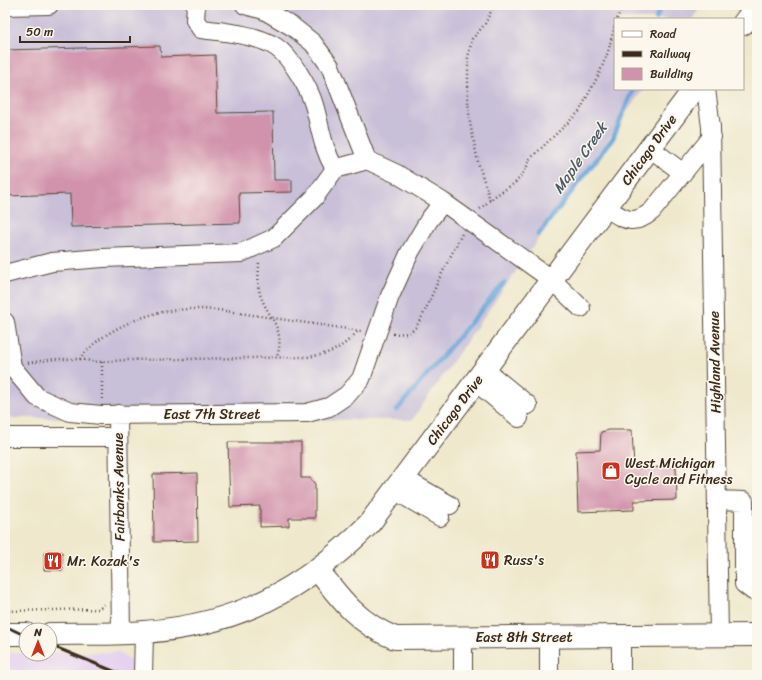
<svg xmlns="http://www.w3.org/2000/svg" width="762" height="680" viewBox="0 0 762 680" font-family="Sriracha,sans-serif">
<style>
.built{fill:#e6d2f0}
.industrial{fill:#c8bfd8}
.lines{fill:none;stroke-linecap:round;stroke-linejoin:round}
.stream{stroke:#66a4d8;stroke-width:4.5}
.building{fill:#d192ab}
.minor-casing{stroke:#564638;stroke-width:20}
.major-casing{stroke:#564638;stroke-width:24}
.path{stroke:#564638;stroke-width:2.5;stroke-dasharray:1 3;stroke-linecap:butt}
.minor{stroke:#fff;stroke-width:18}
.major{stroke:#fff;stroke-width:22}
.rail{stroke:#3b2a1e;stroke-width:3}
.labels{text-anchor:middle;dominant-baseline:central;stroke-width:3;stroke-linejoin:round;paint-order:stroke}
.street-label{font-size:14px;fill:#3b2a1e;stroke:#fbf7ec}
.poi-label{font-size:14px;fill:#3b2a1e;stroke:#fbf7ec;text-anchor:start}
.water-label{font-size:15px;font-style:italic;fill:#4c5b68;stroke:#fbf7ec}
</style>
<rect width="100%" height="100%" fill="#fbf7ec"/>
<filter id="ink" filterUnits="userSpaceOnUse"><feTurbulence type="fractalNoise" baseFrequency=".025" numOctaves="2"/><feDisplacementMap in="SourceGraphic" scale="8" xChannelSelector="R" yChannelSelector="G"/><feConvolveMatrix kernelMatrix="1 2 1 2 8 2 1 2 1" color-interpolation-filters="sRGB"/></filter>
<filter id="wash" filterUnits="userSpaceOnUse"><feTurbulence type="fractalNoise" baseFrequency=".012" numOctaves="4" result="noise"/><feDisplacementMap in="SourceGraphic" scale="16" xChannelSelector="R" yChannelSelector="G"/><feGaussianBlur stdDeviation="0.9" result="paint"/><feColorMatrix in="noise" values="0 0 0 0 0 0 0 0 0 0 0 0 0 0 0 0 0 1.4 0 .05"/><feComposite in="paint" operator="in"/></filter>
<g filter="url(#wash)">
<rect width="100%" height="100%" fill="#efe8cc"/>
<path class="built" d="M119 652 131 661V675H5V653Z"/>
<path class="industrial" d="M5 5H702L692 19H615V89H643L412 420 5 418Z"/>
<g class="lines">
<path class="stream" d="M656 19 661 5
M538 235 613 138 633 89
M397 410 504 283"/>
</g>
<g id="blocks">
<path class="building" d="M160 46 161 57 215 55 217 113 273 112 274 180H292V192L239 193 240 223 71 227 70 194 5 196V50Z
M609 430H632L634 468 676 467 677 500 634 501V510L578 512 576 451 600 450 601 432Z
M228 442H301V478H310L315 484V518H289V526L260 527V506L230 507Z
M197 473 198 541 154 542 153 474Z
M62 552V570H44V553Z"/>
</g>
</g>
<g filter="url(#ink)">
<use href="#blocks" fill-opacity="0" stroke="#564638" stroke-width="1"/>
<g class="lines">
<g class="minor-casing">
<path id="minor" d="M245 5 264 10 293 27 313 43 330 66 367 160
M5 6 49 5
M706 89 711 127 719 636
M650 148 683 173
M335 169 367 160 397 174 443 202 552 280 581 308
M606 208C624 219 633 227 652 211L712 137
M5 274 52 262 103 258 241 253 274 238 314 198 335 169C322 147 321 129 314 105 309 88 291 57 276 47 256 34 224 32 201 29L195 20 196 5
M5 322 12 367 37 397 70 412 101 415 307 413 329 407 347 395 361 379 390 296 410 252 429 220 443 202
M485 370 528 405
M476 382 519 418
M118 414 121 633
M5 437H118
M403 478 450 505
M394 490 440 517
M718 500 744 501V584L753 591H757
M463 637V675
M549 637V675
M621 637V675
M143 675 144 632"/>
</g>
<g class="major-casing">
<path id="major" d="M743 24 757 6
M318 570C341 600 359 624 395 638L757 635
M5 634H26
M50 634C81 633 113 635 144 632 238 625 303 590 369 524L694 89"/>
</g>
<path class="path" d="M617 19 623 5
M490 200 478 162 470 123 468 101V58L472 39 485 24 494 5
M480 209 495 196 515 183 525 171 530 159 579 112 599 74 608 52 615 24
M259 263C259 272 257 284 260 294 268 319 286 327 277 357
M393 334 409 333 416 327 423 315 440 277 462 234
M80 359 97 362 126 360 307 357C331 354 341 349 358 331
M102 362V399
M28 363 55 359H80C97 334 141 314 170 311 187 308 203 309 219 310L361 331
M5 611 99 609 104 604"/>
<use href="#minor" class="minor"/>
<use href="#major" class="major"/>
<path class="rail" d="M5 626 26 636
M50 645 123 675"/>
</g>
</g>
<defs>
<g id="shop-square" transform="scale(1)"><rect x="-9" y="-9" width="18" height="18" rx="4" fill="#c8321e" stroke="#fbf7ec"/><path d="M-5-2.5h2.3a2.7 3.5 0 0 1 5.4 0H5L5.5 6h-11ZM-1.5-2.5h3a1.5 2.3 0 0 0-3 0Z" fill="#fff"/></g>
<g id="restaurant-square" transform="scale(1)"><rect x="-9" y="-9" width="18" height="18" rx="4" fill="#c8321e" stroke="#fbf7ec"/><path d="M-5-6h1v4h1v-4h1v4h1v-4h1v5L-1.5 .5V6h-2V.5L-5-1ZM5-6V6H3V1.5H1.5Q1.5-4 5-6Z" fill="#fff"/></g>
</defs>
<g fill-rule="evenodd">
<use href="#shop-square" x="611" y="471"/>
<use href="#restaurant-square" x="490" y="560"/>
<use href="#restaurant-square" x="53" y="561"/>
</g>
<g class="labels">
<g class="street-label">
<text transform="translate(649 150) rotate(-54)">Chicago Drive</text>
<text transform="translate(715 362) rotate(-91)">Highland Avenue</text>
<text transform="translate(455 410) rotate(-53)">Chicago Drive</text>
<text x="212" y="414">East 7th Street</text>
<text transform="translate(119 487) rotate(-91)">Fairbanks Avenue</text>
<text x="524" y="637">East 8th Street</text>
</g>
<g class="poi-label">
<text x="625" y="463">West Michigan<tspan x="625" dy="16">Cycle and Fitness</tspan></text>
<text x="504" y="560">Russ's</text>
<text x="67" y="561">Mr. Kozak's</text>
</g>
<g class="water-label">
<text transform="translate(580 158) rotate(-55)">Maple Creek</text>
</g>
</g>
<rect width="762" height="680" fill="none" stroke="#fbf7ec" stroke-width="20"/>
<rect x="614" y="18" width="130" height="72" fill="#fbf7ec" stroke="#aea59a"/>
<rect x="622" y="31" width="20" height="6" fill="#ffffff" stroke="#aea59a"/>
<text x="650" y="38" font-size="12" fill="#3b2a1e">Road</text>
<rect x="622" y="51" width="20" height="6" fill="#3b2a1e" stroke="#aea59a"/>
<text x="650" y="58" font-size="12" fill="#3b2a1e">Railway</text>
<rect x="622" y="68" width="20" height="12" fill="#d192ab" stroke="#aea59a"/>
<text x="650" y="78" font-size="12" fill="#3b2a1e">Building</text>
<g transform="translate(38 642)"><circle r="19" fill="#fbf7ec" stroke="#aea59a"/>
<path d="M0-3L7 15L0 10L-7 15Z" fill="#c8321e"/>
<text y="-6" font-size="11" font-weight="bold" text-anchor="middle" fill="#3b2a1e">N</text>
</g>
<path d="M20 36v6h110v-6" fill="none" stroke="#3b2a1e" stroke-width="2"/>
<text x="26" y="36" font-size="12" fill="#3b2a1e" stroke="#fbf7ec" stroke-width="3" paint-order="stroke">50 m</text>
</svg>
